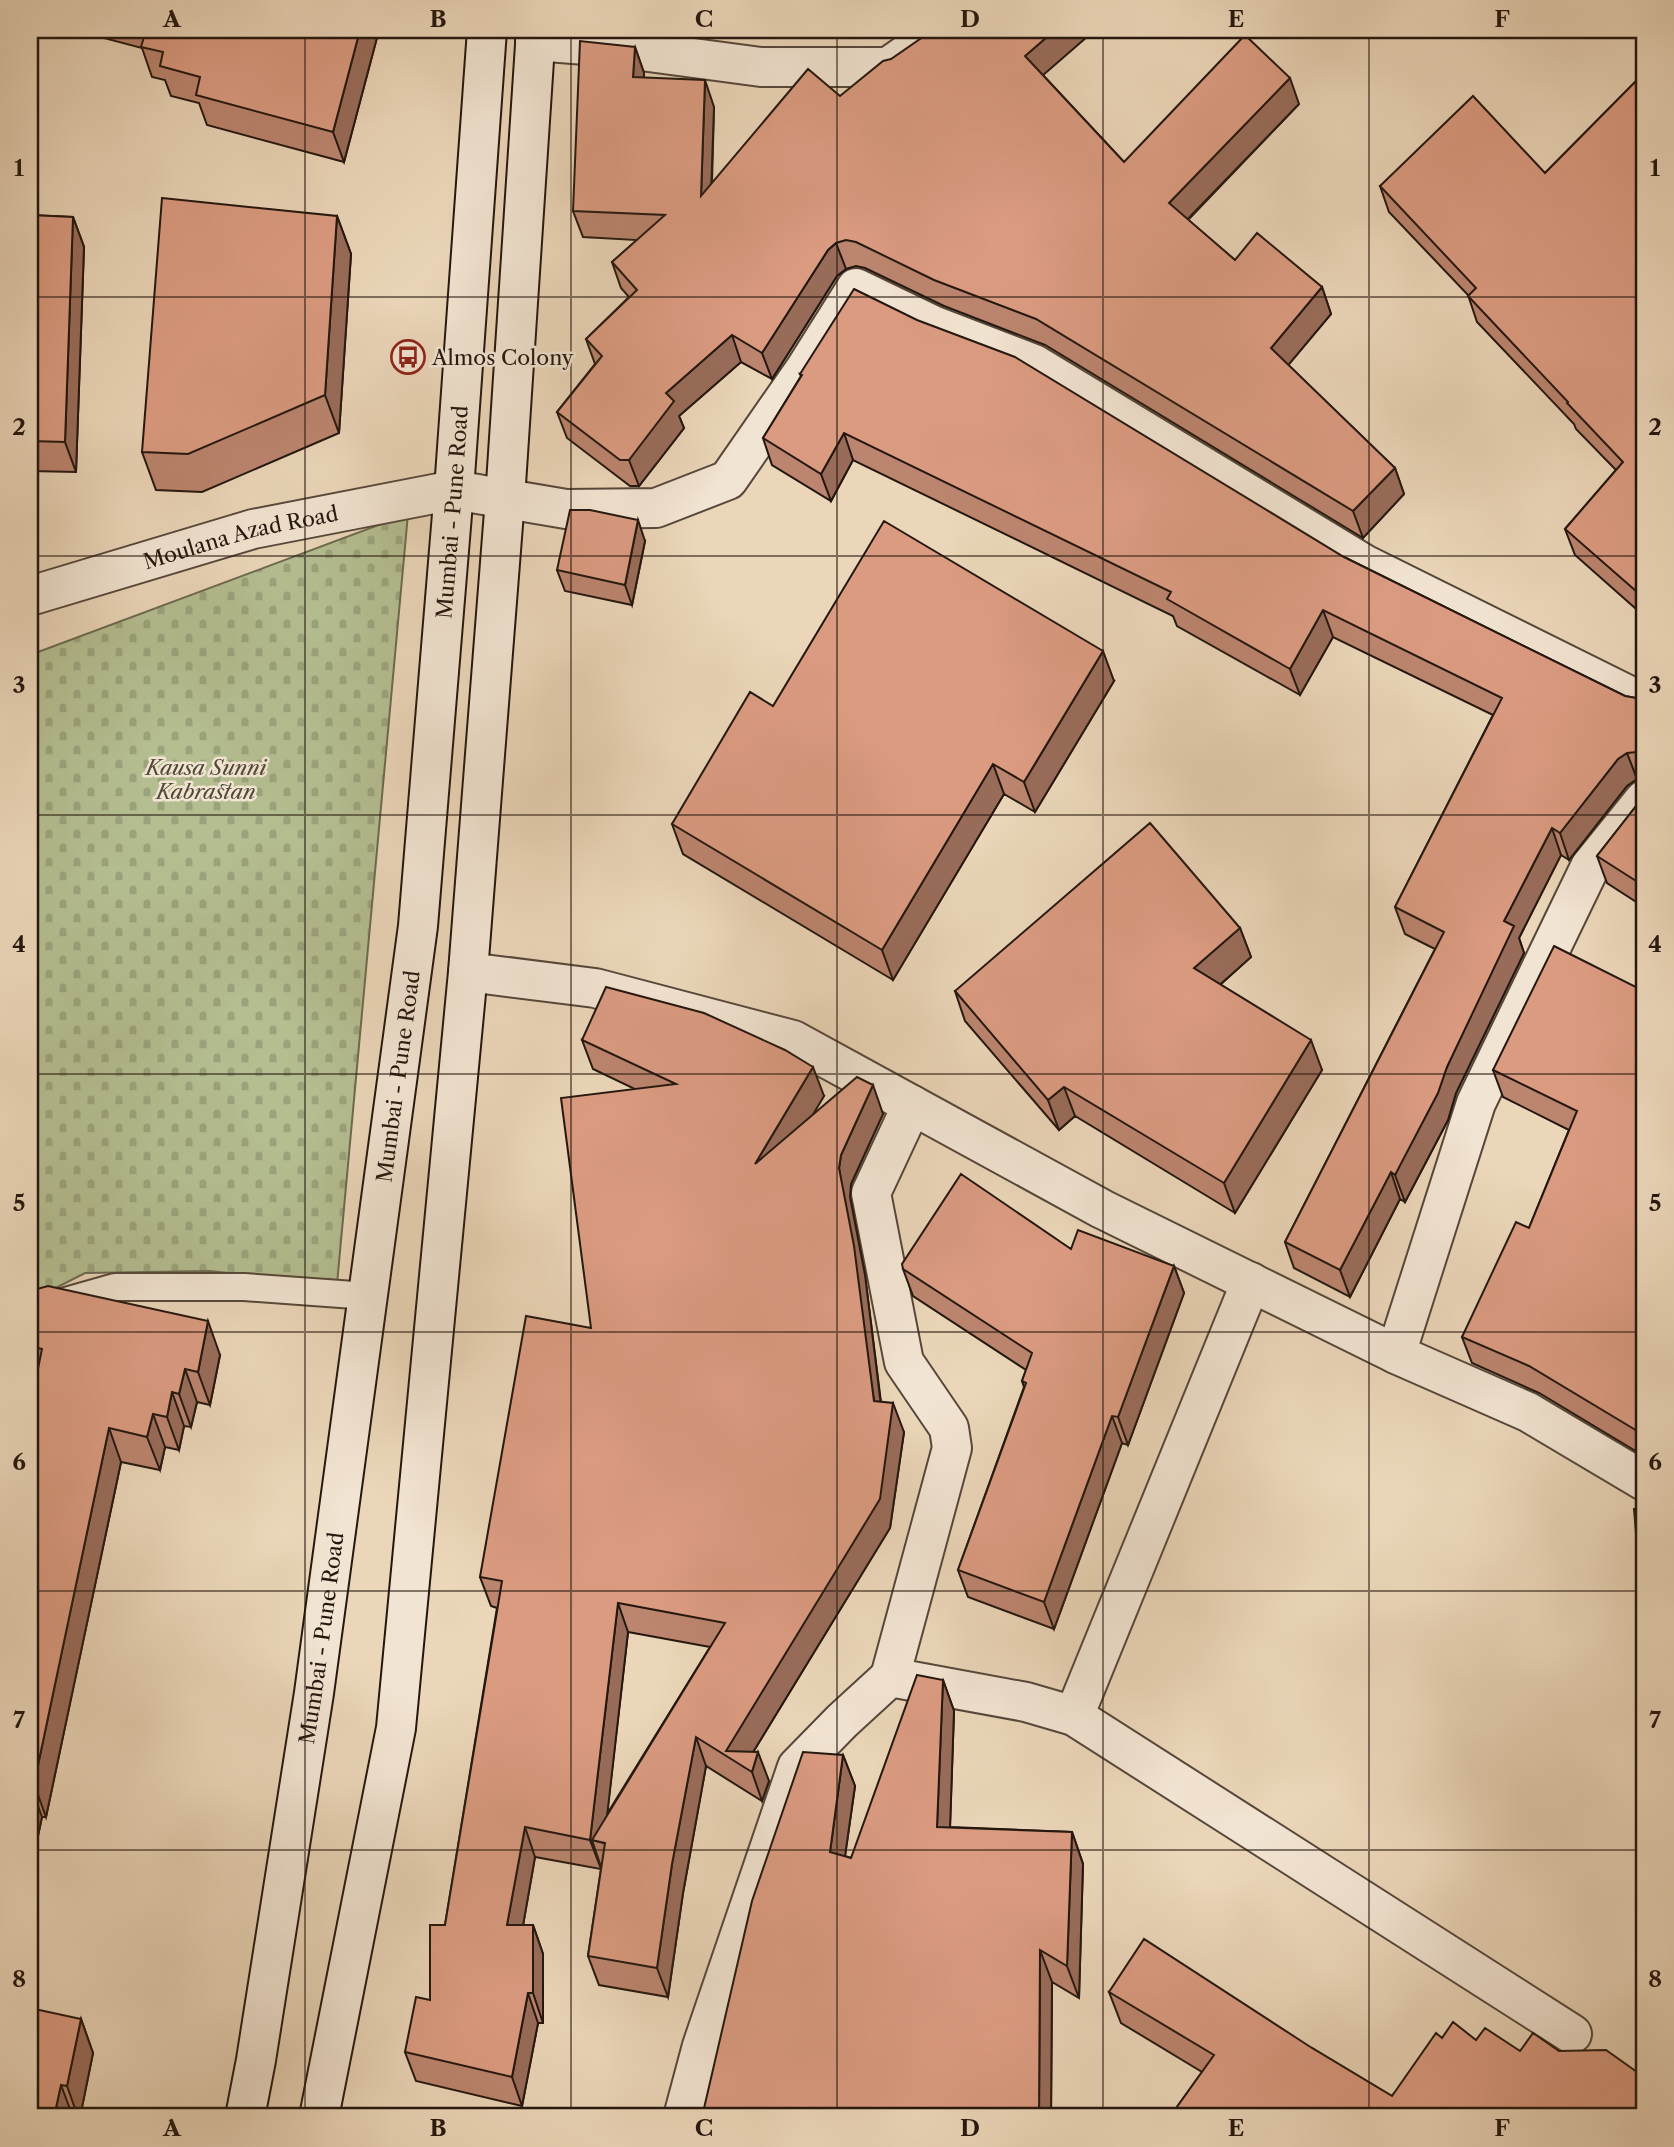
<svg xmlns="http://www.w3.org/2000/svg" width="1674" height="2147" viewBox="0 0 1674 2147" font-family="'Libre Caslon Text',serif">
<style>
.cemetery{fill:url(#cemetery-stones);stroke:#6c6a50;stroke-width:2}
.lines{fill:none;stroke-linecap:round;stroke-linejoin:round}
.service-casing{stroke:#56473a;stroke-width:30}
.minor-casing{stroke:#56473a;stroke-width:42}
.secondary-casing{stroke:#24170f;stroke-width:42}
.service{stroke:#f2e4d2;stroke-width:26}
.minor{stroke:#f2e4d2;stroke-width:38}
.secondary{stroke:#f2e4d2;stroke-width:38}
.wall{fill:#bc856f;stroke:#24170f;stroke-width:2;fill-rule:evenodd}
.shaded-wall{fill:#996c5a;stroke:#24170f;stroke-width:2}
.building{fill:#db9b81;stroke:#24170f;stroke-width:2}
.grid{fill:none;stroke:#24170f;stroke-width:2;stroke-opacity:0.55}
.labels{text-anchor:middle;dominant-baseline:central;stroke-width:5;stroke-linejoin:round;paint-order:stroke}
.poi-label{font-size:21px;fill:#24170f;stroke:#f2e4d2;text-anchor:start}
.street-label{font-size:21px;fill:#24170f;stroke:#f2e4d2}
.park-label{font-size:21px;font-style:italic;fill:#4f4936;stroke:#f2e4d2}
.neatline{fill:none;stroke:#24170f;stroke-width:2.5}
.grid-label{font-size:23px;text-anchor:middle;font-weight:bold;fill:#24170f}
</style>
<defs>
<pattern id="cemetery-stones" width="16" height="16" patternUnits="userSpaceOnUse" patternTransform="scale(1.75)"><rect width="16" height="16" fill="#b4be91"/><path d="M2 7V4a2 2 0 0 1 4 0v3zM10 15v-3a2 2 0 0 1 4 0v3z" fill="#9ba37c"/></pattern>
</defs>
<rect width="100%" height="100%" fill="#ebd6b9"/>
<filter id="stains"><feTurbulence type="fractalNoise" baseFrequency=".00286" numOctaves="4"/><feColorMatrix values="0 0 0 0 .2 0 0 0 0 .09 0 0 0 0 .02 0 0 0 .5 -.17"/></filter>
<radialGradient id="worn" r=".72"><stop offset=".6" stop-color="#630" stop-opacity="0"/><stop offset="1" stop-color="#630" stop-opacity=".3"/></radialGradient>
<path class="cemetery" d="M408 514 337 1284 209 1271 85 1273 30 1301V655Z"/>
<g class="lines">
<g class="service-casing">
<path id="service" d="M30 1315 41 1308 115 1287H244L368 1296"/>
</g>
<g class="minor-casing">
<g id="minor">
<path d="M535 41 611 47 761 67H888L941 30"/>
<path id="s1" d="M30 596 253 529 454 490 566 509 656 508 728 480 805 369 856 288 935 326 1034 364 1364 564 1644 703"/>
<path d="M1644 800 1590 867 1476 1103 1396 1354 1528 1412 1644 1481"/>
<path d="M468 972 595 988 793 1040 1102 1209 1396 1354"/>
<path d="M890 1677 952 1448 949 1428 904 1362 871 1193 912 1105"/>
<path d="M1074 1716 1251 1282"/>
<path d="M683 2117 702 2046 797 1767 842 1721 890 1677 1026 1702 1074 1716 1572 2034"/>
</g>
</g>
<g class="secondary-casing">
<g id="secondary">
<path id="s2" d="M245 2117 256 2060 314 1693 418 926 454 490 487 30"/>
<path d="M319 2117 396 1728 468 972 505 499 536 30"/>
</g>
</g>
<use href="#service" class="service"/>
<use href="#minor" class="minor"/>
<use href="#secondary" class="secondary"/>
</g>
<path class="wall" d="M97 30H379L344 162 207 125 199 103 171 96 165 80 152 77 142 48 100 37Z
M635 47 644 73V78L714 107 712 183 840 96 1043 75 1124 162 1299 104 1188 220 1235 260 1322 287 1331 314 1288 365 1395 468 1404 494 1363 538 1045 345 944 306 865 268 856 266 846 269 837 276 772 379 741 362 679 416 684 428 639 486H630L567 438 557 412 595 364 586 339 629 297 621 288 612 262 637 240 583 237 573 211Z
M1644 73V616L1575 555 1565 529 1616 470 1576 429 1574 424 1477 322 1468 295 1389 212 1380 186 1545 173Z
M30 215 73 217 84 247 76 472 30 471Z
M337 216 351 254 339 433 202 492 156 490 142 452Z
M800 374 1344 557 1625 696 1636 698 1644 694V779H1637L1627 786 1569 860 1561 855 1519 938 1524 953 1456 1093 1448 1120 1405 1202 1400 1199 1350 1297 1294 1268 1285 1242 1435 949 1405 934 1395 907 1493 715 1333 637 1300 695 1177 626 1173 616 853 460 831 501 772 465 763 438 801 376Z
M645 541 632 605 565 591 557 570Z
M1114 681 1035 812 1004 794 893 980 683 854 672 824 773 706Z
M1644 796V907L1607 883 1597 856Z
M1240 928 1251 957 1220 985 1322 1070 1235 1213 1075 1116 1059 1130 965 1021 955 991Z
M1644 991V1456L1539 1393 1472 1363 1462 1337 1529 1228 1569 1130 1503 1097 1493 1070Z
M582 1040 824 1096 812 1115 883 1114 851 1184 850 1197 865 1275 881 1402 904 1432 890 1528 753 1752 769 1781 762 1801 706 1766 683 1893 668 1997 599 1985 588 1956 601 1869 535 1857 523 1925H533L543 1954V2023H538L522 2106 416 2081 405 2052 430 2000 445 1925 497 1608 491 1606 480 1577 591 1328 635 1089 593 1069ZM628 1632 710 1647 607 1814Z
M1071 1249 1174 1266 1184 1293 1128 1445 1122 1443 1054 1629 968 1597 958 1570 1024 1387 1022 1381 1026 1370 913 1296 903 1269Z
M30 1321 220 1355 210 1405 197 1402 191 1427 184 1426 179 1450 165 1447 160 1470 121 1462 46 1817H42L30 1873V1408L36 1378 30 1360Z
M1644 1508V1593L1640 1581Z
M943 1680 954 1711 950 1827 1072 1832 1083 1864 1079 1998 1052 1982 1051 2116 1174 2111 1202 2072 1121 2023 1109 1992 1312 2048 1392 2096 1442 2038 1476 2040 1520 2051 1644 2117H702L843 1755 855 1786 845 1856 851 1858Z
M81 2019 93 2053 80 2117H30Z"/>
<path class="shaded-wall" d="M360 30H379L344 162 333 132Z
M1055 30H1095L1035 82 1025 56Z
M635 47 644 73 643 104 633 77Z
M1290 78 1299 104 1178 229 1169 203Z
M705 80 714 107 710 222 701 196Z
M337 216 351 254 339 433 325 395Z
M73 217 84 247 76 472 65 442Z
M836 243 846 269 837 276 772 379 762 353 828 250Z
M1322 287 1331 314 1280 375 1271 348Z
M732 335 741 362 679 416 684 428 639 486 629 460 666 393Z
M844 433 853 460 831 501 821 474Z
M1395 468 1404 494 1363 538 1353 511Z
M638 520 645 541 632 605 625 585Z
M1323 610 1333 637 1300 695 1290 669Z
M1103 651 1114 681 1035 812 1024 782Z
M1627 753 1637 779 1627 786 1569 860 1560 833 1618 759Z
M993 764 1004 794 893 980 882 950Z
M1552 828 1561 855 1519 938 1524 953 1456 1093 1448 1120 1405 1202 1395 1175 1447 1067 1504 921Z
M1240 928 1251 957 1205 998 1194 968Z
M1311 1040 1322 1070 1235 1213 1224 1183Z
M813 1067 824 1096 766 1194 755 1164Z
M873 1085 883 1114 851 1184 850 1197 865 1275 884 1430 874 1401 839 1168 841 1155Z
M1064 1087 1075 1116 1059 1130 1048 1100Z
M1391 1172 1400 1199 1350 1297 1340 1270Z
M1174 1266 1184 1293 1128 1445 1118 1417Z
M208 1321 220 1355 210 1405 198 1372Z
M185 1369 197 1402 191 1427 179 1394Z
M172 1392 184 1426 179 1450 167 1417Z
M893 1403 904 1432 890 1528 744 1767 726 1751Z
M153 1414 165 1447 160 1470 147 1437Z
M1112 1416 1122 1443 1054 1629 1044 1602Z
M109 1428 121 1462 46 1817 34 1784Z
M618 1603 628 1632 604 1843 592 1840 601 1867V1869L590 1840Z
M943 1680 954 1711 949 1858 937 1827Z
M696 1737 706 1766 683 1893 668 1997 657 1968 672 1864Z
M758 1752 769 1781 762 1801 752 1772Z
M843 1755 855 1786 841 1884 830 1852Z
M30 1783 42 1817 30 1873Z
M525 1827 535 1857 518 1954 507 1925Z
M1072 1832 1083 1864 1079 1998 1067 1966Z
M533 1925 543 1954V2023L533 1993Z
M1040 1950 1052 1982 1051 2117H1039Z
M528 1993 538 2023 522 2106 512 2077Z
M81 2019 93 2053 80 2117H78L67 2086Z
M61 2085 73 2117H54Z"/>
<path class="building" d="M146 30H360L333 132 196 95 200 77 160 66 163 52 141 47Z
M933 30H1055L1025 56 1124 162 1245 35 1290 78 1169 203 1235 260 1257 233 1322 287 1271 348 1395 468 1353 511 1036 319 934 280 856 242 846 240 836 243 828 250 762 353 732 335 666 393 674 401 629 460H620L557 412 602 356 586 339 637 290 612 262 665 215 573 211 580 41 635 47 633 77 705 80 701 196 808 69 840 96 883 61 891 59Z
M1644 73V598L1565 529 1623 462 1567 403 1568 402 1468 296 1476 288 1380 186 1473 96 1545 173Z
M162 198 337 216 325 395 188 454 142 452Z
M30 215 73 217 65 442 30 441Z
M854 289 917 320 1015 357 1344 557 1625 696 1636 698 1644 694V755L1637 752 1627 753 1618 759 1560 833 1552 828 1504 921 1514 926 1447 1067 1438 1093 1395 1175 1391 1172 1340 1270 1285 1242 1444 932 1395 907 1502 698 1323 610 1290 669 1167 599 1171 592 844 433 821 474 763 438 802 375 800 374Z
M570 510H590L638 520 625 585 557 570Z
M884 521 1103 651 1024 782 993 764 882 950 672 824 750 692 773 706Z
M1644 796V886L1597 856Z
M1150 823 1240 928 1194 968 1311 1040 1224 1183 1064 1087 1048 1100 955 991Z
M1554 946 1644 991V1435L1529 1366 1462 1337 1516 1222 1529 1228 1577 1111 1493 1070Z
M606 987 704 1013 785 1050 813 1067 755 1164 857 1077 873 1085 841 1155 839 1168 854 1246 874 1401 893 1403 880 1499 726 1751 758 1752 752 1772 696 1737 672 1864 657 1968 588 1956 605 1843 592 1840 725 1623 618 1603 590 1840 525 1827 507 1925H533V1993H528L512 2077 405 2052 416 1997 430 2000V1925H445L502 1581 480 1577 526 1316 591 1328 561 1098 676 1084 582 1040Z
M961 1174 1071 1249 1078 1230 1174 1266 1118 1417 1112 1416 1044 1602 958 1570 1026 1383 1022 1381 1032 1353 903 1269 902 1264Z
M48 1286 208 1321 198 1372 185 1369 179 1394 172 1392 167 1417 153 1414 147 1437 109 1428 34 1784 30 1783V1786V1408L42 1349 30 1346V1321L37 1289Z
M1644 1508V1581H1640L1634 1509Z
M917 1675 943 1680 937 1827 1072 1832 1067 1966 1040 1950 1039 2117 1174 2111 1214 2055 1109 1992 1144 1939 1312 2048 1392 2096 1436 2033 1442 2038 1453 2022 1476 2040 1485 2028 1520 2051 1533 2033 1559 2051 1606 2050 1644 2077V2117H702L752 1901 803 1752 843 1755 830 1852 851 1858Z
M30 2008 81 2019 67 2086 61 2085 54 2117H30Z"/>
<path class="grid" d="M305 30V2117M571 30V2117M837 30V2117M1103 30V2117M1369 30V2117M30 297H1644M30 556H1644M30 815H1644M30 1074H1644M30 1332H1644M30 1591H1644M30 1850H1644"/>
<defs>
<g id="bus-ring" transform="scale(1.75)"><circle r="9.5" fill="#f2e4d2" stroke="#8f2418" stroke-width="1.5"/><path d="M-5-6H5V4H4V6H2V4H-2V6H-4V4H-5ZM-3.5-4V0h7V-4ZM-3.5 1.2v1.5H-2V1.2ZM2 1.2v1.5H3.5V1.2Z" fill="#8f2418"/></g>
</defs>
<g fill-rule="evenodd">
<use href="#bus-ring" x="408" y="357"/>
</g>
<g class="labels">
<g class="poi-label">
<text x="432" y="357">Almos Colony</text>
</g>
<g class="street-label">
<text stroke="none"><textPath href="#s2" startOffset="1619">Mumbai - Pune Road</textPath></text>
<text stroke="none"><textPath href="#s1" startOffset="219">Moulana Azad Road</textPath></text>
<text stroke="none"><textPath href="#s2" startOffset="1052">Mumbai - Pune Road</textPath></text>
<text stroke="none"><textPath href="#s2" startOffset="485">Mumbai - Pune Road</textPath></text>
</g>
<g class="park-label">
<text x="206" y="767">Kausa Sunni<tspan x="206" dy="24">Kabrastan</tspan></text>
</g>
</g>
<rect width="1674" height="2147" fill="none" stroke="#ebd6b9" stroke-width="77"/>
<rect x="38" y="38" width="1598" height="2070" class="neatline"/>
<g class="grid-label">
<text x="172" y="27">A</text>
<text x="438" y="27">B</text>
<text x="704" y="27">C</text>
<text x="970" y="27">D</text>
<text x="1236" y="27">E</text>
<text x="1502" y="27">F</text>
<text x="19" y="176">1</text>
<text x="1655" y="176">1</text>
<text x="19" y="435">2</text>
<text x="1655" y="435">2</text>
<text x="19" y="693">3</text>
<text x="1655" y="693">3</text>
<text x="19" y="952">4</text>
<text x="1655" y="952">4</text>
<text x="19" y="1211">5</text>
<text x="1655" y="1211">5</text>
<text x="19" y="1470">6</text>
<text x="1655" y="1470">6</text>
<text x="19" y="1728">7</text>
<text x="1655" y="1728">7</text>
<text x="19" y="1987">8</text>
<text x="1655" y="1987">8</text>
<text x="172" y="2136">A</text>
<text x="438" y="2136">B</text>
<text x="704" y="2136">C</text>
<text x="970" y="2136">D</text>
<text x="1236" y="2136">E</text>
<text x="1502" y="2136">F</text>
</g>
<rect width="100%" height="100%" filter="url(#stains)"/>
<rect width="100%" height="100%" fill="url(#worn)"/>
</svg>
